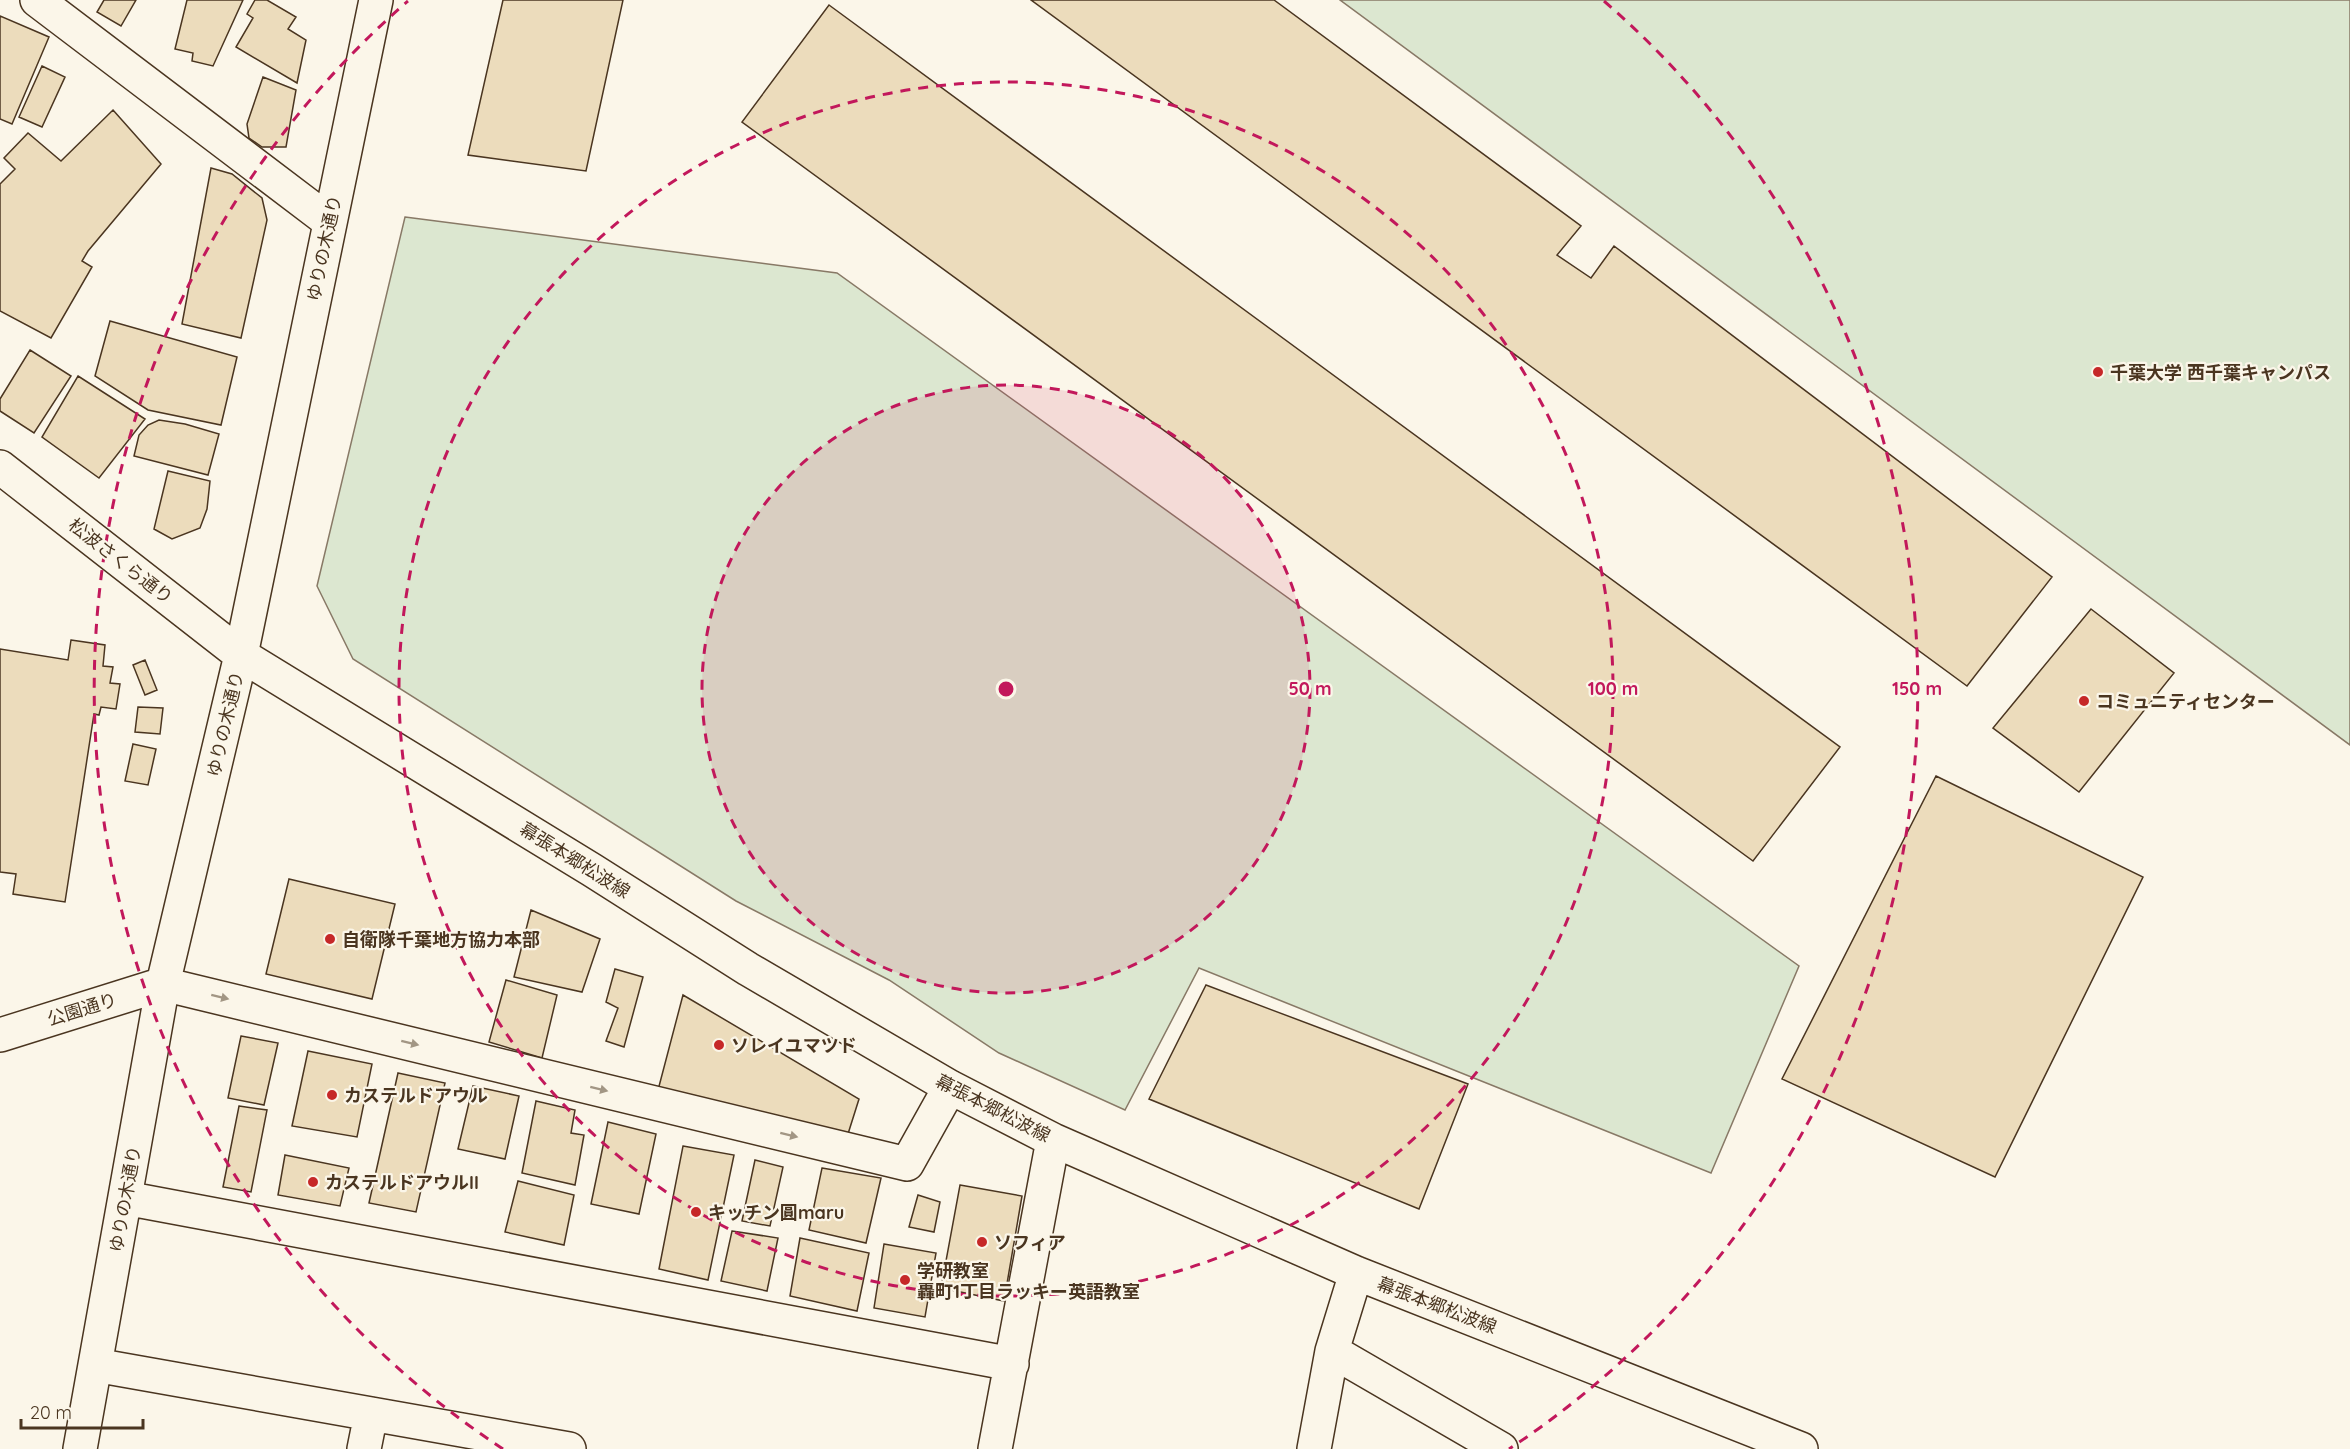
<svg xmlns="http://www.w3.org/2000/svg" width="2350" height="1449" viewBox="0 0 2350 1449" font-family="Quicksand,'Noto Sans JP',sans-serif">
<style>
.green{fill:#dce7d0;stroke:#887966;stroke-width:1.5}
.building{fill:#ecdcbc;stroke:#4a3520;stroke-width:1.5}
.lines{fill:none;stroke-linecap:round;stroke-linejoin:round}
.minor-casing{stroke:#4a3520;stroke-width:36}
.minor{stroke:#fbf6e9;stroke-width:33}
.oneway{fill:#a29684}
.ring{fill:none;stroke:#c2185b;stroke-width:3;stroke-dasharray:10 8}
.poi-dot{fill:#c62828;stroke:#fbf6e9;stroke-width:2}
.labels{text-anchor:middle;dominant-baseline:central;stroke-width:4.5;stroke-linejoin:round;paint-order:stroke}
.street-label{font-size:18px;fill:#4a3520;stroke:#fbf6e9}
.poi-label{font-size:18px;font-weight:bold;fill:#4a3520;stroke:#fbf6e9;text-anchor:start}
.centre{fill:#c2185b;stroke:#fbf6e9;stroke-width:3}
.ring-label{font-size:18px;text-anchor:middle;font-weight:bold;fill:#c2185b;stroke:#fbf6e9;stroke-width:4.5;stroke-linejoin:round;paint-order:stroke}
</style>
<rect width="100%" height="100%" fill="#fbf6e9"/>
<path class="green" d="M1340 0H2350V745Z
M405 217 837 273 1799 966 1711 1173 1199 968 1125 1110 999 1053 889 980 736 901 353 659 317 586Z"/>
<path class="building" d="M104 0H136L121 26 97 12Z
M187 0H243L213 66 192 61 193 53 175 49Z
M255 0H267L296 17 288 29 306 40 297 83 236 47 253 18 247 14Z
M503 0H623L586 171 468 155Z
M1031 0H1274L1581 226 1557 255 1591 278 1614 246 2052 577 1967 686Z
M829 5 1840 747 1753 861 742 122Z
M0 16 49 37 12 124 0 119Z
M42 66 65 77 42 127 19 117Z
M263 77 296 90 286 147H262L249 138 247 124Z
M113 110 161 164 88 251 82 261 92 267 51 338 0 311V184L15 169 4 158 28 133 61 161Z
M211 168 232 174 262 198 267 220 241 338 182 324Z
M110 321 237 357 221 425 148 410 95 376Z
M30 350 71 376 34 433 0 411V399Z
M78 376 145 419 99 478 42 437Z
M159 420 185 424 219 434 208 475 134 456 139 435 148 425Z
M168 471 210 481 207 509 200 528 172 539 154 529Z
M2091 609 2174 673 2079 792 1993 728Z
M71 640 105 645 103 666 113 667 110 683 120 684 116 709 101 707 99 715 94 714 65 902 13 894 16 874 0 872V649L68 660Z
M145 660 157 690 145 695 133 665Z
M138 707 163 708 160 734 135 732Z
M133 744 156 749 148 785 125 781Z
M1936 776 2143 877 1995 1177 1782 1079Z
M289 879 395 904 372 999 266 974Z
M531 910 600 939 582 992 514 977Z
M615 969 643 977 624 1047 606 1041 618 1008 606 1002Z
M506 980 557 995 542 1058 489 1042Z
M1206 985 1468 1084 1419 1209 1149 1099Z
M683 995 859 1099 847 1137 657 1094Z
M241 1036 278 1043 264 1105 228 1098Z
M308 1051 372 1064 357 1137 292 1126Z
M398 1073 445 1083 416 1212 369 1203Z
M473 1086 519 1096 505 1159 458 1149Z
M536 1101 575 1110 571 1133 584 1135 575 1185 522 1173Z
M239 1106 267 1110 251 1192 223 1187Z
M608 1122 656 1134 639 1214 591 1204Z
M683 1146 734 1155 708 1280 659 1269Z
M285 1155 349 1168 340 1206 278 1195Z
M755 1160 783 1167 770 1226 742 1221Z
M822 1168 881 1178 866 1243 809 1230Z
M518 1181 574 1195 564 1245 505 1232Z
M960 1185 1022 1196 1004 1301 941 1288Z
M918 1195 940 1202 934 1232 909 1227Z
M732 1231 778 1238 767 1291 721 1281Z
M800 1238 869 1253 857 1311 790 1296Z
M884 1244 936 1253 925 1317 874 1308Z"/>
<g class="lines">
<g class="minor-casing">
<path id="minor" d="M37 0 330 222
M0 467 241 655 592 870 748 969 950 1087 1053 1140 1356 1273 1801 1449
M0 1035 163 984 907 1164 950 1087
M125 1198 1012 1364
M1332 1351 1501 1449
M95 1365 569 1449
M80 1449 163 984 241 655 376 0
M364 1449 371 1414
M995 1449 1053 1140
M1314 1449 1332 1351 1356 1273"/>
</g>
<use href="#minor" class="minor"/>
</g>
<defs><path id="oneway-solid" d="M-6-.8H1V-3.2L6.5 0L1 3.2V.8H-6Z" transform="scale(1.5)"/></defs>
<g class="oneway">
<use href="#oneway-solid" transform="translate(220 997) rotate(14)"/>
<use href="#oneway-solid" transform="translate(410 1043) rotate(14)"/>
<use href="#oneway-solid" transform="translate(599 1089) rotate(14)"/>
<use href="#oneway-solid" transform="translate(789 1135) rotate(14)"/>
</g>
<circle cx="1006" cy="689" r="304" fill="#c2185b" fill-opacity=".12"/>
<g class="ring">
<circle cx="1006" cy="689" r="304"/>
<circle cx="1006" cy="689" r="607"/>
<path d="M503 1449A911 911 0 0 1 408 1M1604 1A911 911 0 0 1 1509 1449"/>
</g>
<g class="poi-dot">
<circle cx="2098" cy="372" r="6"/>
<circle cx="2084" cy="701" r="6"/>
<circle cx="330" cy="939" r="6"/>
<circle cx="719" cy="1045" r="6"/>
<circle cx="332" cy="1095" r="6"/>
<circle cx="313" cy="1182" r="6"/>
<circle cx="696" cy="1212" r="6"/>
<circle cx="982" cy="1242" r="6"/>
<circle cx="905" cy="1280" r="6"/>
</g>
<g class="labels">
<g class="street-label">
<text transform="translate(324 248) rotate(-78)">ゆりの木通り</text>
<text transform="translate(121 561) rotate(38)">松波さくら通り</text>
<text transform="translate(225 724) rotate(-77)">ゆりの木通り</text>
<text transform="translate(575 860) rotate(32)">幕張本郷松波線</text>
<text transform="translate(82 1009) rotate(-17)">公園通り</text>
<text transform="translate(993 1108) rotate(27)">幕張本郷松波線</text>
<text transform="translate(125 1199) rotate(-80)">ゆりの木通り</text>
<text transform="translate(1437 1305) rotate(21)">幕張本郷松波線</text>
</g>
<g class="poi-label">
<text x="2110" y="372">千葉大学 西千葉キャンパス</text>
<text x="2096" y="701">コミュニティセンター</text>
<text x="342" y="939">自衛隊千葉地方協力本部</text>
<text x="731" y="1045">ソレイユマツド</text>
<text x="344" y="1095">カステルドアウル</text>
<text x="325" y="1182">カステルドアウルII</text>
<text x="708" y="1212">キッチン圓maru</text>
<text x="994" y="1242">ソフィア</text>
<text x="917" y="1270">学研教室<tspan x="917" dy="21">轟町1丁目ラッキー英語教室</tspan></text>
</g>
</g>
<circle cx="1006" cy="689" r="9" class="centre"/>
<g class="ring-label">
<text x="1310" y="695">50 m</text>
<text x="1613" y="695">100 m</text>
<text x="1917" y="695">150 m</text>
</g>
<path d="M21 1419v9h122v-9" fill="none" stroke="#4a3520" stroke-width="3"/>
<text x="30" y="1419" font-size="18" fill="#4a3520" stroke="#fbf6e9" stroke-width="4.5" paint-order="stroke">20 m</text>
</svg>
